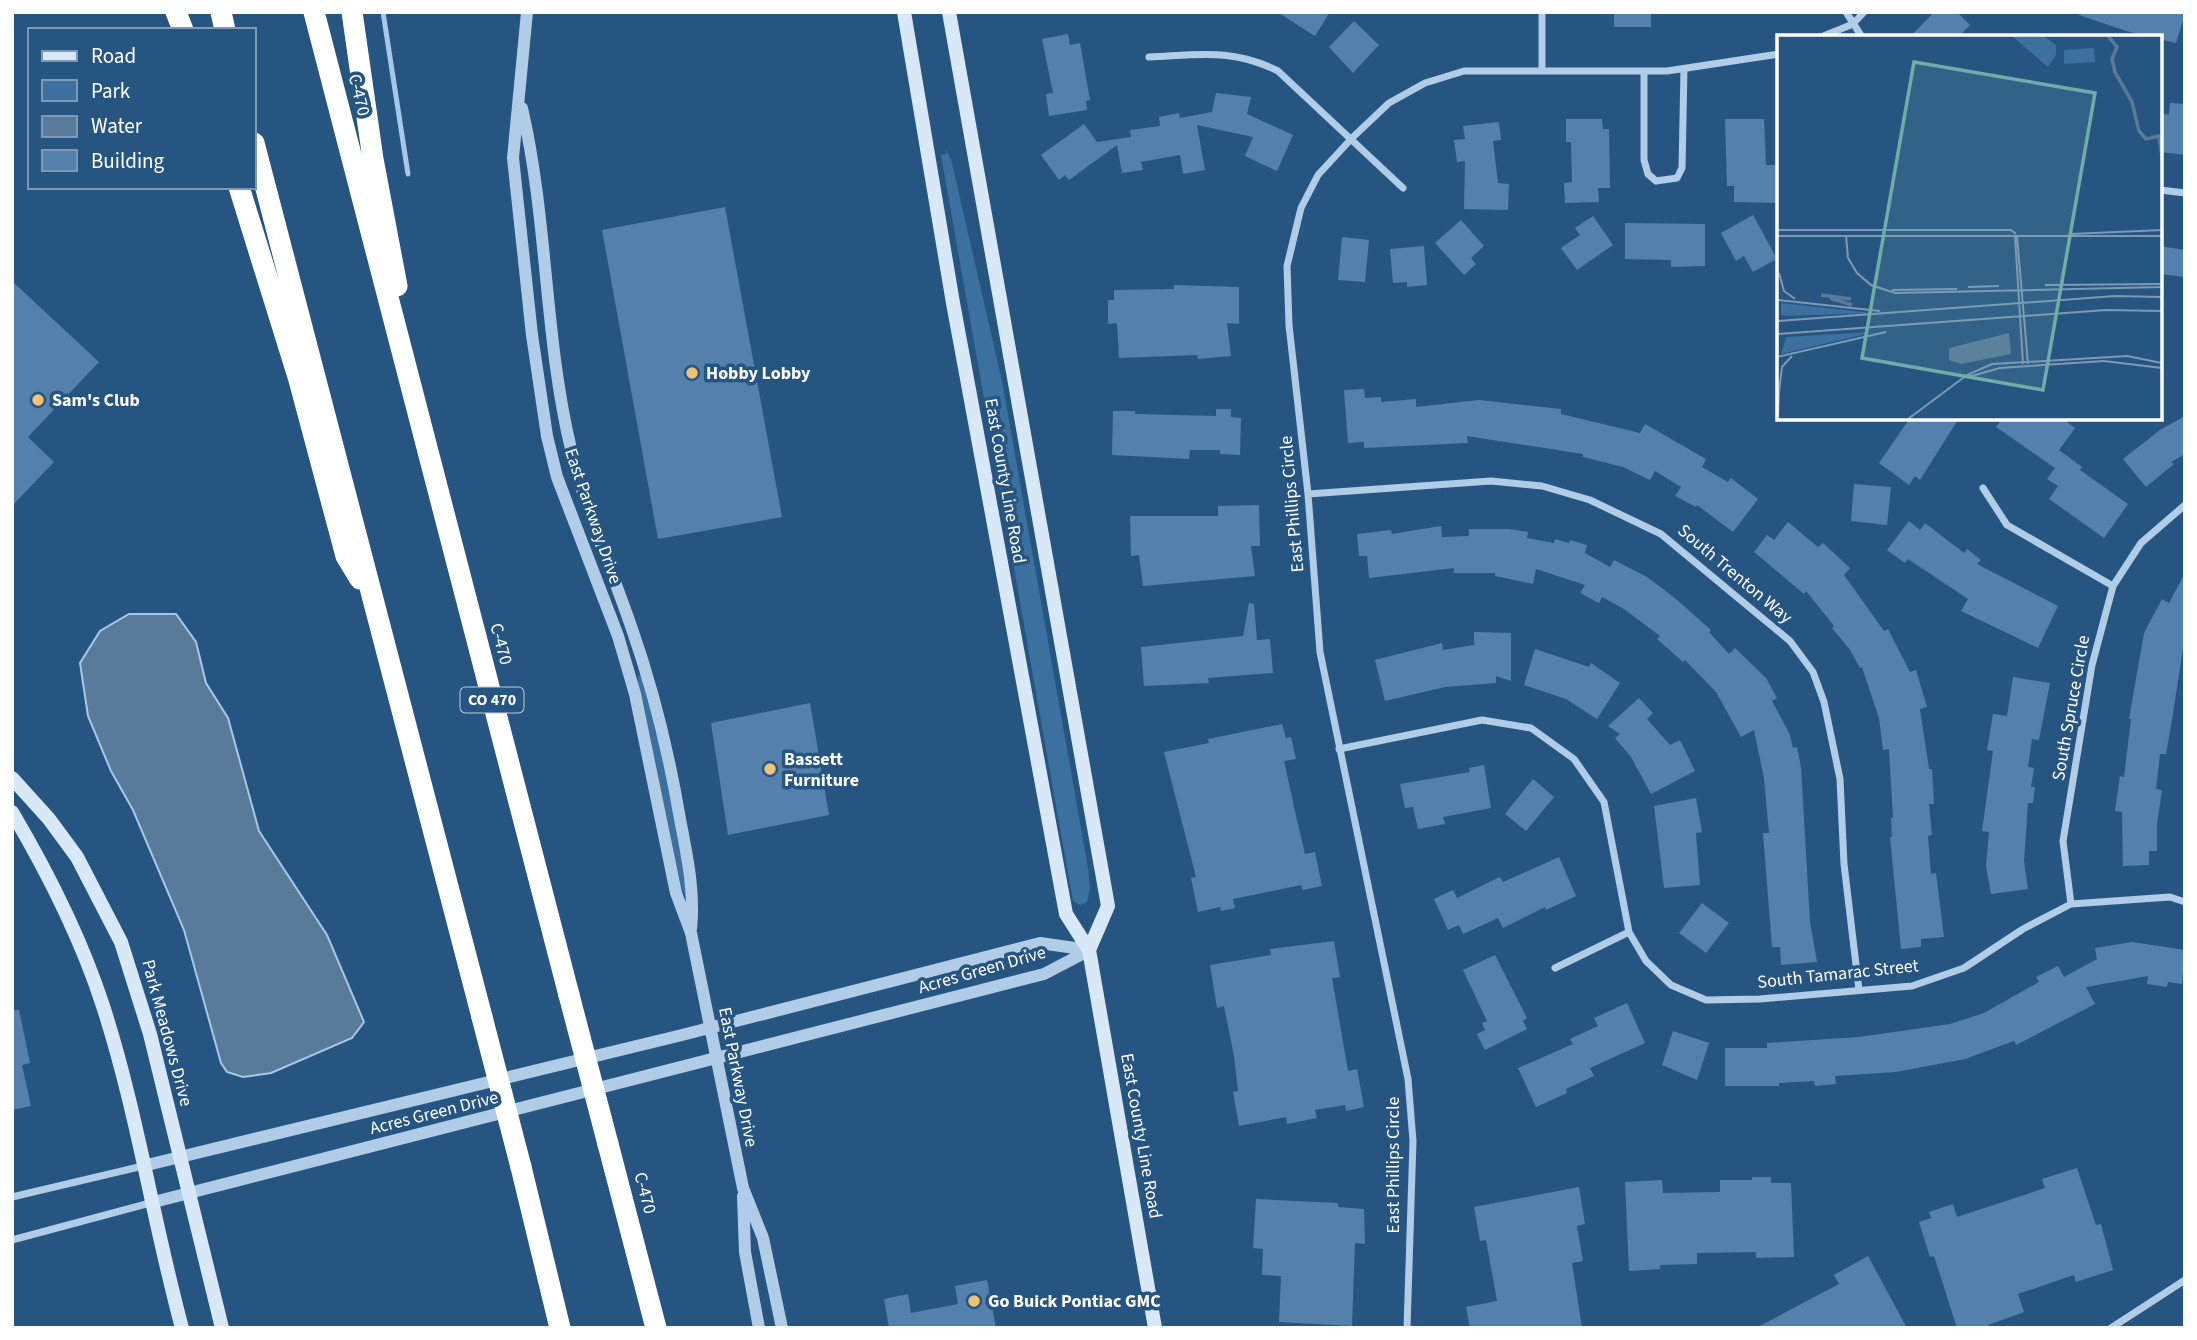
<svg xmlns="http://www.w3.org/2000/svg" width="2197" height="1340" viewBox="0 0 2197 1340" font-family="'Source Sans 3',sans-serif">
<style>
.green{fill:#3c709f}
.water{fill:#597a99;stroke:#a4c8e7;stroke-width:2}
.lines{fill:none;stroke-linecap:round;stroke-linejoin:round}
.stream{stroke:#a4c8e7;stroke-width:5}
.building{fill:#5481ac}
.minor{stroke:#b0cce7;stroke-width:7}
.tertiary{stroke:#b0cce7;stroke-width:12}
.secondary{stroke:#d9e8f6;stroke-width:14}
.motorway{stroke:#fff;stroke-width:21}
.motorway-bridge{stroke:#fff;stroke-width:21}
.poi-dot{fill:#efc375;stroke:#275582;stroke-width:2.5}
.labels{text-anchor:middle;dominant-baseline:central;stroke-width:7;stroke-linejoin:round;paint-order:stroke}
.shield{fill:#275582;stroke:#beccda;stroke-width:2}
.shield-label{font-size:16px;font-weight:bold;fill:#fff}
.street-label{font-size:18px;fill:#fff;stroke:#275582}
.poi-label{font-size:18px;font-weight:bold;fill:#fff;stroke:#275582;text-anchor:start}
.inset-river{fill:none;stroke:#597a99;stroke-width:3.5}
.inset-road{fill:none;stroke:#7d99b4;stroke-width:2}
.view{fill:#6fada8;fill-opacity:0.15;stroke:#6fada8;stroke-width:3.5}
.inset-edge{fill:none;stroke:#fff;stroke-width:3.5}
</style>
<rect width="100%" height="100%" fill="#275582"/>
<path class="green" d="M945 149 951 159 1002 381 1088 868 1090 889 1087 902 1080 905 1073 901 1055 800 941 155 946 154Z
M642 674 672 798 688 900 682 890 638 690V676Z"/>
<path class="water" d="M129 614H176L196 642 206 683 228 718 259 831 327 935 364 1022 352 1038 271 1073 243 1077 227 1072 221 1063 184 930 133 810 111 771 88 716 80 663 100 631Z"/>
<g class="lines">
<path class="stream" d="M383 12 408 174"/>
</g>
<path class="building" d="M1277 12H1330L1315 36Z
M1614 12H1651V27H1614Z
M1934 12H1957L1970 25 1958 37H1910Z
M2080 12H2185V14L2176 43 2126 31 2079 15Z
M1354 21 1379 45 1353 73 1329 47Z
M1068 34 1070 45 1080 43 1090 100 1086 101 1087 110 1049 116 1046 94 1053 93 1042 39Z
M1216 93 1251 97 1247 114 1293 135 1277 171 1245 156 1253 137 1197 125 1205 170 1183 174 1180 155 1141 162 1143 170 1122 173 1117 145 1069 180 1065 175 1059 180 1041 155 1084 124 1097 142 1131 137 1130 130 1160 126 1159 117 1179 113 1180 118 1212 112Z
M2170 103 2185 104V155L2160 152V113L2169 115Z
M1566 119H1602L1603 129H1609L1610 188H1598L1599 202 1565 203 1564 183 1572 182 1571 142H1566Z
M1725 119H1764L1766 165H1778L1777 203 1734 202V186H1727Z
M1499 122 1501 140 1493 141 1498 183 1509 184 1508 210 1464 209 1465 161 1457 162 1454 140 1465 139 1463 126Z
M725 207 782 517 658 539 602 230Z
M1753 215 1777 259 1753 272 1744 256 1736 261 1721 233Z
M1593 216 1613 245 1577 270 1561 248 1580 235 1575 228Z
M1461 220 1484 246 1471 258 1476 264 1464 275 1435 243Z
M1625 223 1705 224V266L1671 267V260L1625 259Z
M1342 237 1369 240 1365 282 1338 280Z
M1424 246 1427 285 1407 287V282L1393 283 1390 249Z
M2160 246 2185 250V277L2160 274Z
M12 281 99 362 28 437 54 462 12 506Z
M1174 285 1239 287V324L1227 323 1231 356 1198 359 1197 355 1119 358 1117 323 1108 324V300H1114V290L1174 289Z
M1364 389 1365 398 1381 397V402L1416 399V407L1479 400 1561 409V414L1640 433 1645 424 1706 459 1702 467 1728 482 1731 478 1758 499 1733 532 1697 505 1696 507 1675 496 1681 487 1655 471 1650 480 1623 467 1583 457V454L1467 436 1468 443 1364 448V442L1348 443 1344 390Z
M1216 409H1231V417L1241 418 1240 455 1220 454V450H1190L1189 459 1112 455 1113 411H1135V414L1216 416Z
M2185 416V454L2171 462 2174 464 2146 487 2123 459 2160 430Z
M1910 418H1959L1920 480 1915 476 1909 485 1879 463Z
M2003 418H2062L2075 428 2059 450 2082 467 2080 470 2128 504 2104 538 2049 499 2058 486 2047 479 2055 468 1996 427Z
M1854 484 1891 487 1887 525 1851 521Z
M1259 505 1260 546H1251L1255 576 1143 586 1139 555 1131 556 1130 516H1218V506Z
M1909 521 1920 530 1925 523 1964 553 1967 549 1981 560 1977 564 2058 606 2038 648 1961 611 1968 599 1908 559 1905 563 1887 550Z
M1788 522 1818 547 1823 543 1850 568 1844 575 1884 631 1888 629 1910 672 1916 670 1927 707 1920 709 1929 769H1932L1934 804H1929L1932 835 1928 836 1931 874 1936 873 1944 937 1921 939V947L1901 949 1890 837H1892L1891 818H1893L1889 749 1883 750 1879 718 1862 667 1860 668 1850 650 1832 628 1834 626 1806 591 1804 594 1754 552 1767 535 1774 540Z
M1441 526 1442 537 1469 536V529H1510L1528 532 1527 538 1554 543 1555 539 1569 543 1570 540 1587 545 1585 553 1610 567 1614 560 1647 577 1676 599 1711 630 1709 632 1729 654 1735 648 1766 678 1777 698 1772 701 1790 735 1793 748 1797 747 1801 767 1810 922 1817 962 1781 965 1780 947H1772L1763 833H1769L1764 778 1754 730 1741 737 1716 692 1685 660 1683 662 1657 639 1660 636 1624 609 1602 597 1599 603 1580 593 1585 585 1536 569 1533 584 1495 576V573H1454V568L1369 578 1367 556H1359L1357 534 1391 530 1392 534Z
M2185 573V636L2171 726 2166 754H2160L2156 789 2162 790 2157 824V851H2149V865L2123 866 2122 812 2115 811 2120 776 2124 777 2131 719H2129L2144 633 2162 599 2169 603Z
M1249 603 1254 604 1257 640 1270 639 1273 673 1208 678 1209 683 1144 686 1141 647 1243 636Z
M1474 632 1511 633V681L1496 676V683L1445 687 1385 701 1375 660 1442 643 1443 650 1474 645Z
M1535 649 1589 667 1591 663 1620 683 1597 719 1566 699 1524 685Z
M2013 677 2050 683 2039 740 2032 739 2028 767 2034 768 2031 787H2035L2033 803H2028L2024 861 2028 889 1991 894 1986 866 1989 832 1982 831 1993 751 1987 750 1993 714 2007 716Z
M1639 698 1653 713 1647 719 1670 745 1680 740 1695 771 1651 794 1631 757 1615 738 1620 734 1608 726Z
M810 703 829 815 728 835 711 723Z
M1282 724 1286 738 1291 737 1296 759 1284 761 1297 820 1305 854 1315 852 1322 886 1303 890 1301 885 1233 899 1235 908 1221 911 1220 907 1198 912 1191 878 1196 877 1164 752 1209 743 1208 739Z
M1484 765 1491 808 1443 817 1445 824 1418 829 1413 807 1405 808 1400 784 1470 772 1469 768Z
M1533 779 1554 797 1526 831 1505 814Z
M1696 798 1702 832 1696 833 1700 885 1664 888 1654 806Z
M1559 857 1576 896 1546 910 1545 907 1503 928 1498 918 1463 934 1459 925 1448 930 1434 899 1453 890 1457 898 1500 877 1503 882Z
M1702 903 1729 923 1706 953 1679 933Z
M1334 941 1340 977 1332 978 1348 1071 1357 1069 1364 1107 1346 1111 1345 1105 1315 1110 1317 1118 1287 1124 1286 1117 1239 1126 1233 1092 1238 1091 1234 1056 1224 1006 1217 1008 1210 965 1271 955 1270 949Z
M2132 942 2185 950 2182 984 2168 982 2167 987 2147 984 2148 976 2086 987 2095 1004 2016 1045 2014 1041 1965 1059 1896 1072 1835 1076 1836 1084 1815 1086 1814 1081 1779 1083V1086H1725V1048H1767V1043L1859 1037 1950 1024 1984 1013 2039 982 2036 977 2058 966 2064 977 2097 959 2095 948Z
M1495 955 1527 1018 1523 1021 1527 1029 1485 1050 1477 1034 1485 1030 1482 1023 1487 1021 1463 970Z
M1627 1003 1645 1043 1590 1068 1594 1076 1566 1089 1567 1093 1536 1107 1518 1068 1573 1044 1570 1039 1598 1026 1594 1018Z
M12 1010H19L30 1063 22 1065 31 1106 12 1110Z
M1673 1031 1709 1043 1697 1080 1662 1065Z
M2077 1168 2096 1225 2101 1224 2113 1270 2076 1282 2074 1275 2018 1294 2024 1312 1988 1325 1989 1328H1957L1934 1256 1930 1257 1919 1222 1931 1218 1929 1212 1953 1204 1957 1217 2045 1188 2042 1179Z
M1752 1177H1771V1183H1791L1794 1257 1756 1258V1252L1697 1253V1264L1660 1265V1269L1629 1271 1625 1182 1662 1180 1663 1193 1720 1192V1180H1752Z
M1579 1187 1585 1224 1577 1226 1583 1261 1572 1263 1582 1328H1470L1466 1307 1497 1301 1486 1240 1480 1241 1474 1207Z
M1256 1199 1338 1203V1207L1364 1209 1365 1244 1355 1243 1352 1326 1279 1322 1281 1276 1262 1275 1263 1249 1253 1248Z
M1868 1256 1907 1328H1756L1839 1284 1834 1275Z
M987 1280 996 1328H889L884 1299 908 1294 911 1313 958 1304 955 1286Z"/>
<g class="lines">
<path class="minor" d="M1846 12 1862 37
M1821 37 1853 24 1864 12
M1149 57C1198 55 1232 48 1278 71L1403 188
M1542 69V12
M1644 71V160L1648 174 1656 181 1677 178 1682 168 1684 69
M2160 190 2185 193
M1983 488 2007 525 2113 586
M1308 494 1491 481 1542 486 1590 500 1661 534 1790 641 1813 672 1824 702 1840 779 1844 864 1859 990
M1339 749 1482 720 1531 728 1574 759 1604 802 1629 932 1646 961 1671 985 1706 1000 1760 999 1912 986 1964 968 2023 929 2071 904 2170 897 2185 902
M2071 904 2063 841 2092 665 2113 586 2141 543 2185 505
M1555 968 1629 932
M12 1197 143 1166
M12 1240 150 1203
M1407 1328 1413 1141 1408 1079 1320 652 1308 494 1289 325 1287 266 1301 208 1318 175 1352 138 1389 103 1425 83 1464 71H1667L1779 54
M2111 1328 2185 1280"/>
<path class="tertiary" d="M527 12 513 158 532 335 547 436 557 477 618 636 635 694 676 893 691 933 743 1188 763 1238 782 1328
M522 108C548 220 544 337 571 449 585 510 612 570 632 629 654 692 669 754 680 819 687 856 695 891 691 929
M143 1166 682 1035 1040 943 1089 950
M743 1196 745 1252 759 1328
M150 1203 1044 974 1088 951"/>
<path class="secondary" d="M904 12 953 303 1066 914 1089 950 1155 1328
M949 12 1108 906 1089 950
M12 778 49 819 77 857 121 942 150 1034 222 1328
M12 812C48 873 81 938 103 1006 137 1111 153 1221 182 1328"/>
<path class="motorway" d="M176 12 183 30
M221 12 225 30
M314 12 569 995
M352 12 373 159 397 286
M254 143 482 1017
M239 187 299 380 346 556 360 579
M608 1144 656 1328
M521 1167 560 1328"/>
<path class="motorway-bridge" d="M569 995 608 1144
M482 1017 521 1167"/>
</g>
<g class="poi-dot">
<circle cx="692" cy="373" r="7"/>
<circle cx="38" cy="400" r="7"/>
<circle cx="770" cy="769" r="7"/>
<circle cx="974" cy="1301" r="7"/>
</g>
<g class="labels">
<rect class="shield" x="460.5" y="687.5" width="63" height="25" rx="5"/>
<g class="shield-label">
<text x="492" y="700">CO 470</text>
</g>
<g class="street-label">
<text transform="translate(359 95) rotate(76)">C-470</text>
<text transform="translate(1005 481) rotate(80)">East County Line Road</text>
<text transform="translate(1292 504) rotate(-95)">East Phillips Circle</text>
<text transform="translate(593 516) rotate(71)">East Parkway Drive</text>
<text transform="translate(1735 574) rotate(40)">South Trenton Way</text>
<text transform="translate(501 644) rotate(75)">C-470</text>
<text transform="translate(2071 708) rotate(-80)">South Spruce Circle</text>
<text transform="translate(982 970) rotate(-16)">Acres Green Drive</text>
<text transform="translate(1838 974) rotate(-6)">South Tamarac Street</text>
<text transform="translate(167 1033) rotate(75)">Park Meadows Drive</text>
<text transform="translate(738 1077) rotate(79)">East Parkway Drive</text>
<text transform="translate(434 1113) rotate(-14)">Acres Green Drive</text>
<text transform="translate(1141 1136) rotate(80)">East County Line Road</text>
<text transform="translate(1393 1165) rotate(-90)">East Phillips Circle</text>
<text transform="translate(645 1193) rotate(75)">C-470</text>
</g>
<g class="poi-label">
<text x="706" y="373">Hobby Lobby</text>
<text x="52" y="400">Sam's Club</text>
<text x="784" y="759">Bassett<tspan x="784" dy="21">Furniture</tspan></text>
<text x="988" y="1301">Go Buick Pontiac GMC</text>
</g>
</g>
<g transform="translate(1777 35)">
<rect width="385" height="385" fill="#275582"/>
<path d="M235 1H267L279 10V20L271 32ZM317 13 318 27 287 29V15ZM4 268 95 278 8 281 4 280ZM97 297 4 319 9 302Z" fill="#3c709f"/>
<path d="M232 298 234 319 184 329 172 325V314L176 312Z" fill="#597a99"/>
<path class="inset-river" d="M331 1 340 12 335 24 338 37 355 67 362 96 369 104 382 101 385 121M44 260 74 264M53 263 75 270"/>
<path class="inset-road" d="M0 40V262M0 195H234L239 199M294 199 385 195M0 201H385M69 201 71 223 80 238 94 250 118 258 385 252M238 201 246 329M240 201 251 329M2 238 7 256 18 264M268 250 385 249M191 252 222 251M115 255 180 254M0 265 103 276M0 286 338 261 385 262M0 299 329 275 385 276M0 322 109 297M191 342 223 333 327 326 385 333M2 357 5 332 15 321M1 384 2 356M131 384 190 340 215 329 350 321 385 328"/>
<path class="view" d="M137 27 318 58 266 355 85 323Z"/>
<rect width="385" height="385" class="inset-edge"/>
</g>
<rect width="2197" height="1340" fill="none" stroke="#ffffff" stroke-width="28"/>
<rect x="28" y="28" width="228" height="161" fill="#275582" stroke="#7d99b4" stroke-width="2"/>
<rect x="42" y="51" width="35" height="10" fill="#d9e8f6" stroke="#7d99b4" stroke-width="2"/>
<text x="91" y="63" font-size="21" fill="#ffffff">Road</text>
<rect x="42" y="80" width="35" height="21" fill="#3c709f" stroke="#7d99b4" stroke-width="2"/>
<text x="91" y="98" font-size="21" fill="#ffffff">Park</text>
<rect x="42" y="116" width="35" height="21" fill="#597a99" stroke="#7d99b4" stroke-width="2"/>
<text x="91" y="133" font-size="21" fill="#ffffff">Water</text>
<rect x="42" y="150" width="35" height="21" fill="#5481ac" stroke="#7d99b4" stroke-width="2"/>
<text x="91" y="168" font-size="21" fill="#ffffff">Building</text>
</svg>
